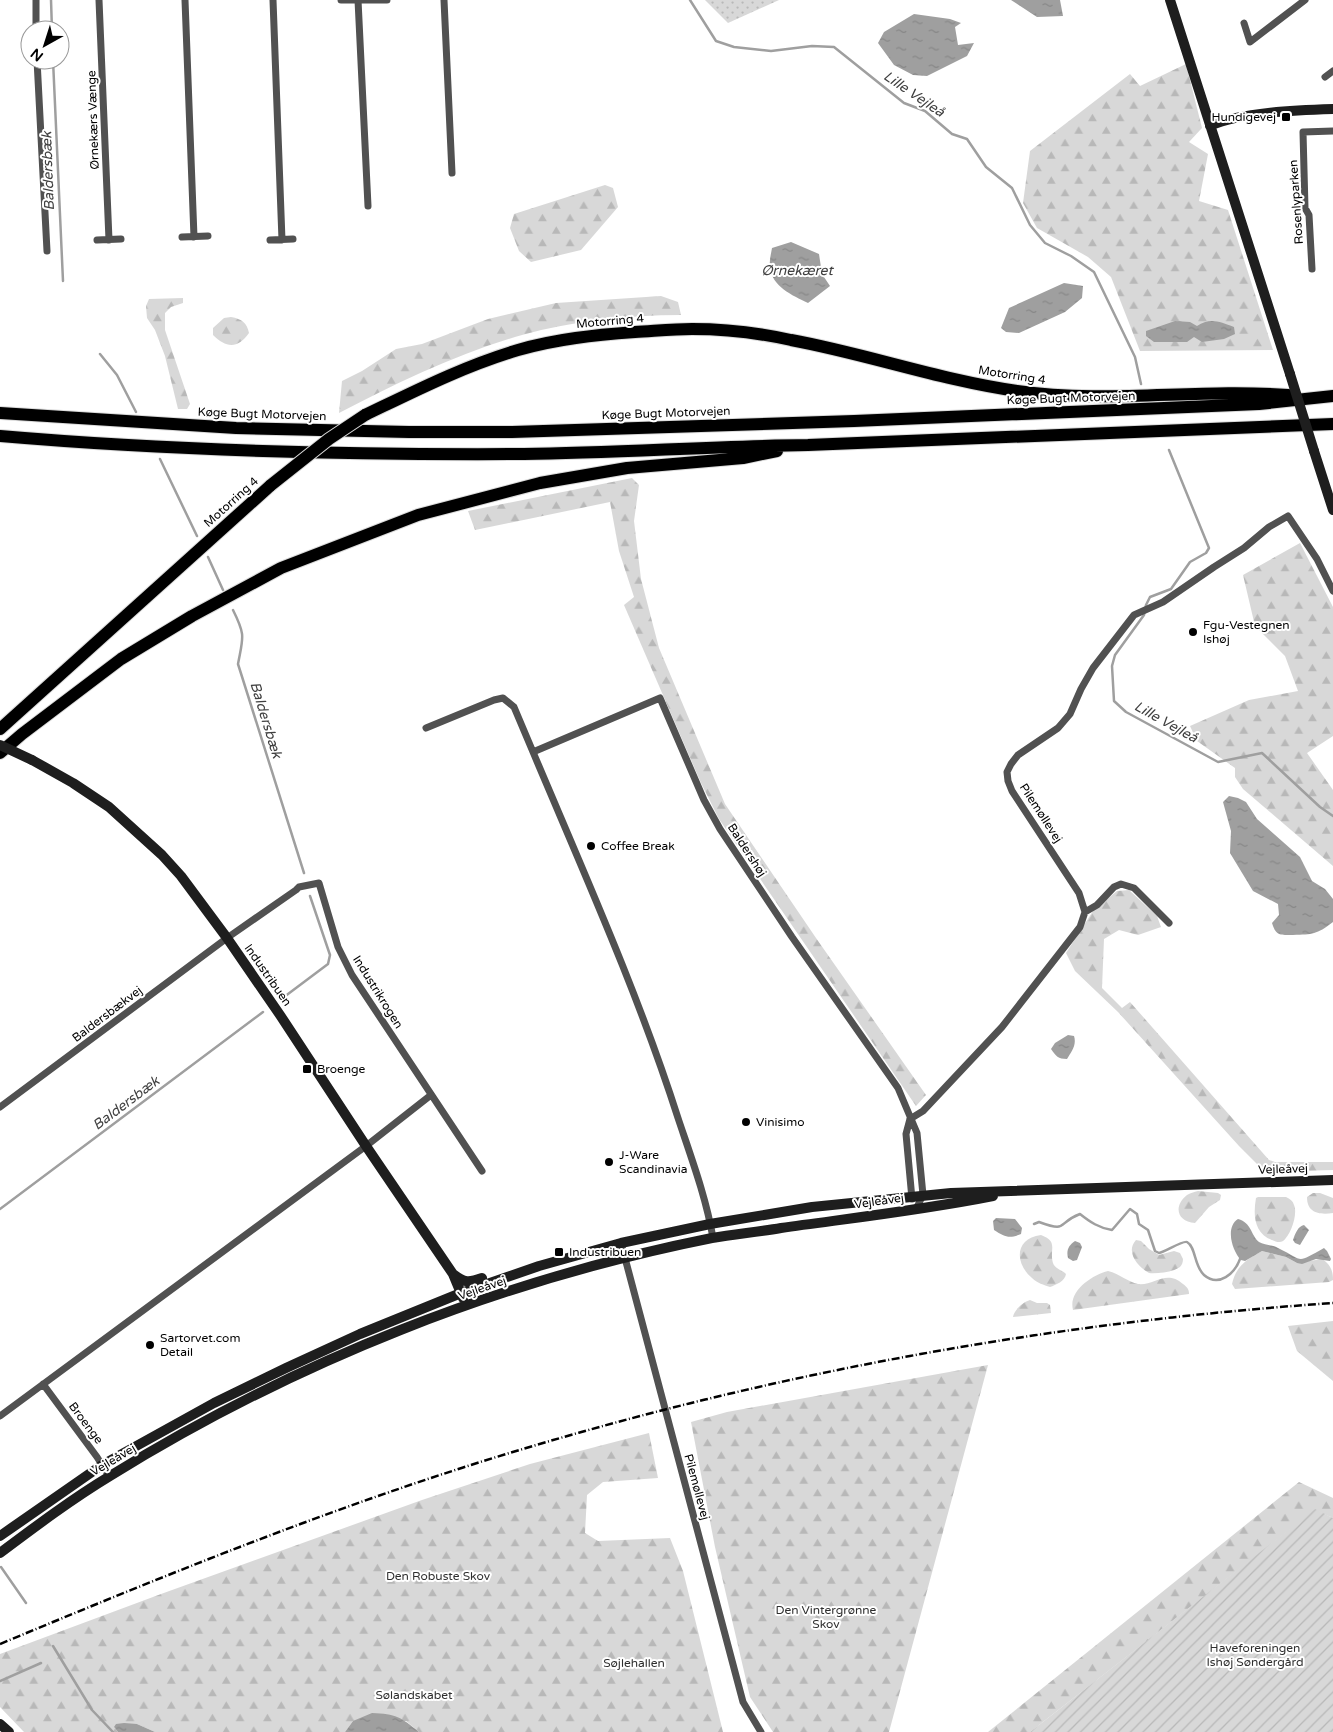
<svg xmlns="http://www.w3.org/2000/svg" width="1333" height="1732" viewBox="0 0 1333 1732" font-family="'Varela Round',sans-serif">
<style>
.grass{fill:url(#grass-dots)}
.forest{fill:url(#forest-firs)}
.garden{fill:url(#garden-furrows)}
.water{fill:url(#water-ripples)}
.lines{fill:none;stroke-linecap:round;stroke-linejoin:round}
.stream{stroke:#9f9f9f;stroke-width:2.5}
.highway-casing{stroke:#dbdbdb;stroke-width:14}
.street{stroke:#515151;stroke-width:7}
.secondary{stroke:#1e1e1e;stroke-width:10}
.highway{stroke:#000;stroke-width:12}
.rail{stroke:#000;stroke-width:2.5;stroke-dasharray:8 2.5 1 2.5;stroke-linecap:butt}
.highway-bridge-casing{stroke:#dbdbdb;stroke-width:14;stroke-linecap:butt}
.secondary-bridge{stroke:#1e1e1e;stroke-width:10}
.highway-bridge{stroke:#000;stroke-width:12}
.poi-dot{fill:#000;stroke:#fff;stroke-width:2}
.labels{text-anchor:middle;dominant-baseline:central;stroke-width:4;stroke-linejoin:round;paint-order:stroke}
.poi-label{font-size:12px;fill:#000;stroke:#fff;text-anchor:start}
.street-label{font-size:12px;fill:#000;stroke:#fff}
.park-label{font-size:12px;fill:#2f2f2f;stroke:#fff}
.water-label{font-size:14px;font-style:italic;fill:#404040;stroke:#fff}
</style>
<defs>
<pattern id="grass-dots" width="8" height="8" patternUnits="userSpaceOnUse" patternTransform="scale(1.25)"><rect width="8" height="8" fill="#d8d8d8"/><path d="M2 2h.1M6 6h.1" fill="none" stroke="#b8b8b8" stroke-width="1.8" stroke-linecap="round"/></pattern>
<pattern id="forest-firs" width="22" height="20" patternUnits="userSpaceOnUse" patternTransform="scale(1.25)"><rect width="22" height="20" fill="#d8d8d8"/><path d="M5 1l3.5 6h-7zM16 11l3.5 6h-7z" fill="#b8b8b8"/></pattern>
<pattern id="garden-furrows" width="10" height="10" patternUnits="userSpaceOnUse" patternTransform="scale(1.25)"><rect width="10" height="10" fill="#d8d8d8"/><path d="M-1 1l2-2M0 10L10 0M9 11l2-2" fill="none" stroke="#b8b8b8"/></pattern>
<pattern id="water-ripples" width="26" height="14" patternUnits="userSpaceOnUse" patternTransform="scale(1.25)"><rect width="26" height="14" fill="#9f9f9f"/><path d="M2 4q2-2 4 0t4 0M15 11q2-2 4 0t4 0" fill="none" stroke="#878787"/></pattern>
</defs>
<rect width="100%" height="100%" fill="#fff"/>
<path class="grass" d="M705 0H779L728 23Z"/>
<path class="forest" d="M1186 64 1202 128 1189 142 1208 154 1199 201 1228 210 1273 350 1140 351 1111 277 1088 257 1037 228 1023 203 1030 151 1130 74 1140 86Z
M605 185 613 188 618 207 581 250 531 262 519 251 510 228 514 214Z
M661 296 678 302 681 315C627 315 573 321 522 335 458 353 397 383 339 413L342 381 362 371 396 349 422 344 488 319 556 303Z
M183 298V303L171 307 165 313V330L190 404 187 409H178L165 356 155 330 147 318 146 306 149 299Z
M231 317C242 319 247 323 249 333 238 349 226 348 213 335V328L224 318Z
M632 478 639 485 634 521 641 579 659 648 725 804 816 938 926 1095 916 1106 719 819 701 783 624 605 634 597 619 551 610 502 475 530 468 511Z
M1300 543 1333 607V736L1307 753 1333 790V866L1243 789 1235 777V768L1197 741 1190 726 1249 700 1298 691 1285 656 1255 626 1243 575Z
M1129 890 1157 916 1161 927 1138 935 1119 930 1104 939 1102 988 1122 1008 1130 1002 1269 1160 1275 1162H1333V1170L1265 1172 1239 1146 1118 1012 1075 971 1066 953 1093 911 1117 891Z
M1198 1191 1218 1193 1221 1195 1220 1200 1209 1207 1195 1223C1177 1222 1173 1206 1187 1195 1190 1193 1194 1192 1198 1191Z
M1313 1193H1320L1333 1198V1213C1319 1215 1307 1213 1307 1197Z
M1258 1197H1286C1290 1199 1293 1201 1294 1205 1298 1214 1291 1235 1283 1241 1280 1243 1276 1242 1272 1240 1254 1233 1253 1215 1256 1198Z
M1041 1235C1059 1242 1049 1249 1053 1263 1055 1269 1062 1270 1066 1274 1065 1281 1056 1285 1050 1287 1044 1285 1037 1283 1032 1278 1014 1263 1015 1238 1041 1235Z
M1136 1240 1141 1241 1149 1249 1159 1255 1174 1251 1180 1253 1183 1259C1183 1262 1182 1265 1180 1267 1174 1272 1156 1274 1149 1273 1138 1267 1125 1252 1136 1240Z
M1262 1251 1286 1257 1297 1263 1322 1259C1330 1264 1333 1270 1333 1280L1329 1282 1235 1289 1232 1284C1236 1266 1247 1259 1262 1251Z
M1108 1271C1120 1274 1128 1282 1138 1284 1154 1286 1166 1269 1183 1284 1187 1287 1189 1289 1189 1294L1073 1310C1068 1291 1092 1275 1108 1271Z
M1030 1300 1037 1303H1047L1050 1305 1051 1313 1013 1317C1014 1310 1023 1302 1030 1300Z
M1333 1321V1381L1297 1351 1288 1326Z
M988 1365 889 1732H773L750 1697 715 1547 691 1422 727 1412Z
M649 1433 658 1478 603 1482 587 1495 585 1533 598 1541 670 1538 683 1571 723 1732H419L406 1721H353L345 1732H155L137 1724 114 1727 118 1732H24L0 1707V1654L161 1594 422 1500 530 1464Z
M1299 1482 1333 1498V1518L1315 1510 1030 1732H988Z"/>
<path class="garden" d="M1315 1509 1333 1518V1732H1030Z"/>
<path class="water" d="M1011 0H1060L1063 16 1037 17Z
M914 14 950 19 961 23 955 27 958 45 974 43 967 56 927 76 913 75 894 65 878 43 884 32Z
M791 242 819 254 822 274 830 286 808 303C792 295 772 287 770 267 769 261 771 254 772 248Z
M1064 283 1083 286 1082 298 1065 312 1019 333 1006 332 1001 328 1009 308Z
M1175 321 1190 322 1197 326C1210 317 1220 322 1234 327L1235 334 1224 339 1202 342 1194 337 1187 342H1154L1146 336V331Z
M1229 796 1238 798 1246 802 1257 819 1300 857 1312 881 1325 889 1333 899V922C1316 935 1313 934 1293 935 1280 935 1276 936 1272 923L1279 915 1278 904 1253 891 1230 853 1231 831 1223 802Z
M1068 1035 1074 1036C1077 1045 1071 1052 1067 1059 1058 1059 1056 1056 1051 1049L1055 1043Z
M996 1218 1015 1219 1022 1228 1021 1234C1009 1239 1005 1237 994 1230L993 1221Z
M1238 1219C1252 1223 1250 1234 1259 1242 1264 1245 1273 1245 1278 1248 1305 1261 1295 1264 1324 1248L1327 1251 1331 1259 1330 1261 1316 1259 1302 1264 1297 1263 1286 1257 1262 1251 1245 1261 1241 1260C1232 1251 1225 1227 1238 1219Z
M1304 1225 1309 1230 1300 1245 1295 1243 1293 1240C1295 1234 1298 1226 1304 1225Z
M1075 1241 1080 1243 1082 1247 1077 1260 1073 1261 1068 1258C1066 1250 1069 1245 1075 1241Z
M372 1713C396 1714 401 1717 419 1732H345L353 1721Z
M124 1723 137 1724 155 1732H118L114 1727 116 1724Z"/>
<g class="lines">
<path class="stream" d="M51 0 52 30
M690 0 716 41 734 47 771 51 812 46 834 47 904 103 925 111 952 134 967 139 986 167 1012 188 1030 225 1045 243 1071 256 1094 272 1135 357 1141 384
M53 60 63 281
M100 354 117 375 136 412
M1169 450 1209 548 1206 553 1190 562 1171 589 1150 597 1146 605 1144 615 1115 655 1112 666 1114 701 1126 712 1218 762 1262 753 1320 807 1333 816
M160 459 197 536
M208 557 223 590
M233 610C246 636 243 637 238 664L304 873
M284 997 328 964 330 955 310 896
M0 1209 263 1012
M1034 1224 1039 1222C1069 1233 1056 1223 1080 1214 1090 1222 1099 1228 1112 1230L1130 1209 1137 1214 1139 1224 1148 1230 1155 1251 1159 1253C1165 1252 1183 1240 1187 1242 1196 1247 1194 1266 1204 1275 1219 1288 1235 1273 1240 1259
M1 1567 26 1603
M53 1646 92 1710 113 1732
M0 1681 41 1663"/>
<g class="highway-casing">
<path id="highway" d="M0 413 236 428 409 432H512L854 421 1259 404 1333 396
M365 415C415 391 464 366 518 350 556 339 595 335 635 332 654 331 673 329 692 329 724 329 759 333 791 340 867 354 940 380 1017 391 1107 404 1198 388 1288 395
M0 436C174 451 349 455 524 454 618 453 713 446 808 445L1333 424
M0 729 271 485
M0 753 22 734 121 659 192 616 281 568 418 515 540 483 627 468 743 458 777 451"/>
</g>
<path class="street" d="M36 0V30
M99 0 109 240
M185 0 194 237
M273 0 282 240
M341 0H387
M358 0 368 206
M444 0 452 173
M1244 23 1250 42 1305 0
M37 60 47 251
M1325 77 1333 71
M182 237 208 236
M97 240 121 239
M270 240 293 239
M1312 269 1309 215 1305 208 1303 132 1333 131
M426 728 494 700 503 698 514 707 533 752
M1085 912 1097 905 1114 887 1121 884 1134 888 1169 923
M0 1107 227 938 296 890 299 887 319 883 338 947 352 975 482 1171
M910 1119 923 1111 1002 1027 1080 927 1085 912 1079 893 1012 791 1008 781 1007 772 1011 764 1018 755 1058 728 1070 714 1081 689 1093 668 1134 615 1163 602 1214 567 1244 548 1269 527 1288 516 1317 559 1333 591
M910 1119 906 1134 912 1199
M713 1238C706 1197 691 1157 678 1118 638 993 584 873 533 752L660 698 704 800 720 829 792 937 898 1088 917 1133 923 1195 916 1209
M621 1243 743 1702 761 1732
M43 1384 97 1457 109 1476
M0 1416 366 1146 431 1095"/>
<path class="secondary" d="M1170 0 1290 374
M1210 126C1241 112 1299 110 1333 109
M1314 451 1333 510
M32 760 73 783 109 807 162 855 181 876 227 938 280 1015 366 1146 453 1274 463 1298
M453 1274C465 1283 468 1283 482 1278
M0 1536 102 1465 214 1403 286 1368 360 1334 461 1293 539 1266 621 1243 710 1224 812 1207 951 1193 1333 1180
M0 1553C36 1526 72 1499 110 1476 294 1362 500 1280 712 1238 735 1234 758 1232 781 1228 852 1218 923 1210 993 1196
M0 1724 9 1732"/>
<use href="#highway" class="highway"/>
<path class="rail" d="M0 1644C156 1579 313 1515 474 1464 753 1376 1042 1323 1333 1303"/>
<g class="highway-bridge-casing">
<path id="highway-bridge" d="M271 485 329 439 365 415"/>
</g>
<path class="secondary-bridge" d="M1290 374 1314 451
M0 745 32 760"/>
<use href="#highway-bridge" class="highway-bridge"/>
</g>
<g class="poi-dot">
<rect x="1281" y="112" width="10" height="10" rx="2.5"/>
<circle cx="1193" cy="632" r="5"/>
<circle cx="591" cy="846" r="5"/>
<rect x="302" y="1064" width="10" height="10" rx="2.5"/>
<circle cx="746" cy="1122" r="5"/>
<circle cx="609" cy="1162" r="5"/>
<rect x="554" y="1247" width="10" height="10" rx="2.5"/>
<circle cx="150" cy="1345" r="5"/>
</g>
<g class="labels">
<g class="poi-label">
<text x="1276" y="117" text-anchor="end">Hundigevej</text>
<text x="1203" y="625">Fgu-Vestegnen<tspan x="1203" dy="14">Ishøj</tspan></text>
<text x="601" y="846">Coffee Break</text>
<text x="317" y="1069">Broenge</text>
<text x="756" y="1122">Vinisimo</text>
<text x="619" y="1155">J-Ware<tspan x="619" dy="14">Scandinavia</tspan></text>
<text x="569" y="1252">Industribuen</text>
<text x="160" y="1338">Sartorvet.com<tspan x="160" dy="14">Detail</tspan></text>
</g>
<g class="street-label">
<text transform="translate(93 120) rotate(-92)">Ørnekærs Vænge</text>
<text transform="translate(1296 202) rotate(-94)">Rosenlyparken</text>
<text transform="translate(610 321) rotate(-5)">Motorring 4</text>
<text transform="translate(1012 375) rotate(9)">Motorring 4</text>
<text transform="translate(1071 398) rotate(-2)">Køge Bugt Motorvejen</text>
<text transform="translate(666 413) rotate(-2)">Køge Bugt Motorvejen</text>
<text transform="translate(262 414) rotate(2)">Køge Bugt Motorvejen</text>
<text transform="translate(231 502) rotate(-42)">Motorring 4</text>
<text transform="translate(1041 813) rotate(57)">Pilemøllevej</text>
<text transform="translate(747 850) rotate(57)">Baldershøj</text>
<text transform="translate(268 975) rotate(55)">Industribuen</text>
<text transform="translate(378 992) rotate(58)">Industrikrogen</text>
<text transform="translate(107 1014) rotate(-37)">Baldersbækvej</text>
<text transform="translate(1283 1169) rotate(-2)">Vejleåvej</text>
<text transform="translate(879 1201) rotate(-8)">Vejleåvej</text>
<text transform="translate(482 1288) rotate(-19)">Vejleåvej</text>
<text transform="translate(86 1423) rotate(53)">Broenge</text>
<text transform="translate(113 1460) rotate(-31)">Vejleåvej</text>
<text transform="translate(697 1487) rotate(75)">Pilemøllevej</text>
</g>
<g class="park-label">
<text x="438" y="1576">Den Robuste Skov</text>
<text x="826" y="1610">Den Vintergrønne<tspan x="826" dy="14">Skov</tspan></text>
<text x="1255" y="1648">Haveforeningen<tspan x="1255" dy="14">Ishøj Søndergård</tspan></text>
<text x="634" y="1663">Søjlehallen</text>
<text x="414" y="1695">Sølandskabet</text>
</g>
<g class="water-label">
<text transform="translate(914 94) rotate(34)">Lille Vejleå</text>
<text transform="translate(48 171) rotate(-92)">Baldersbæk</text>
<text x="797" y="270">Ørnekæret</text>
<text transform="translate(266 720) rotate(73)">Baldersbæk</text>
<text transform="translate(1166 722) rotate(29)">Lille Vejleå</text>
<text transform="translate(126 1103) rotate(-37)">Baldersbæk</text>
</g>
</g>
<g transform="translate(45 45) rotate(219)"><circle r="24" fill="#ffffff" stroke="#999999"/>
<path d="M0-4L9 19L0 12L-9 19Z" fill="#000000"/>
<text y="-8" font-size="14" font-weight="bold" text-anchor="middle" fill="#000000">N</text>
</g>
</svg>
